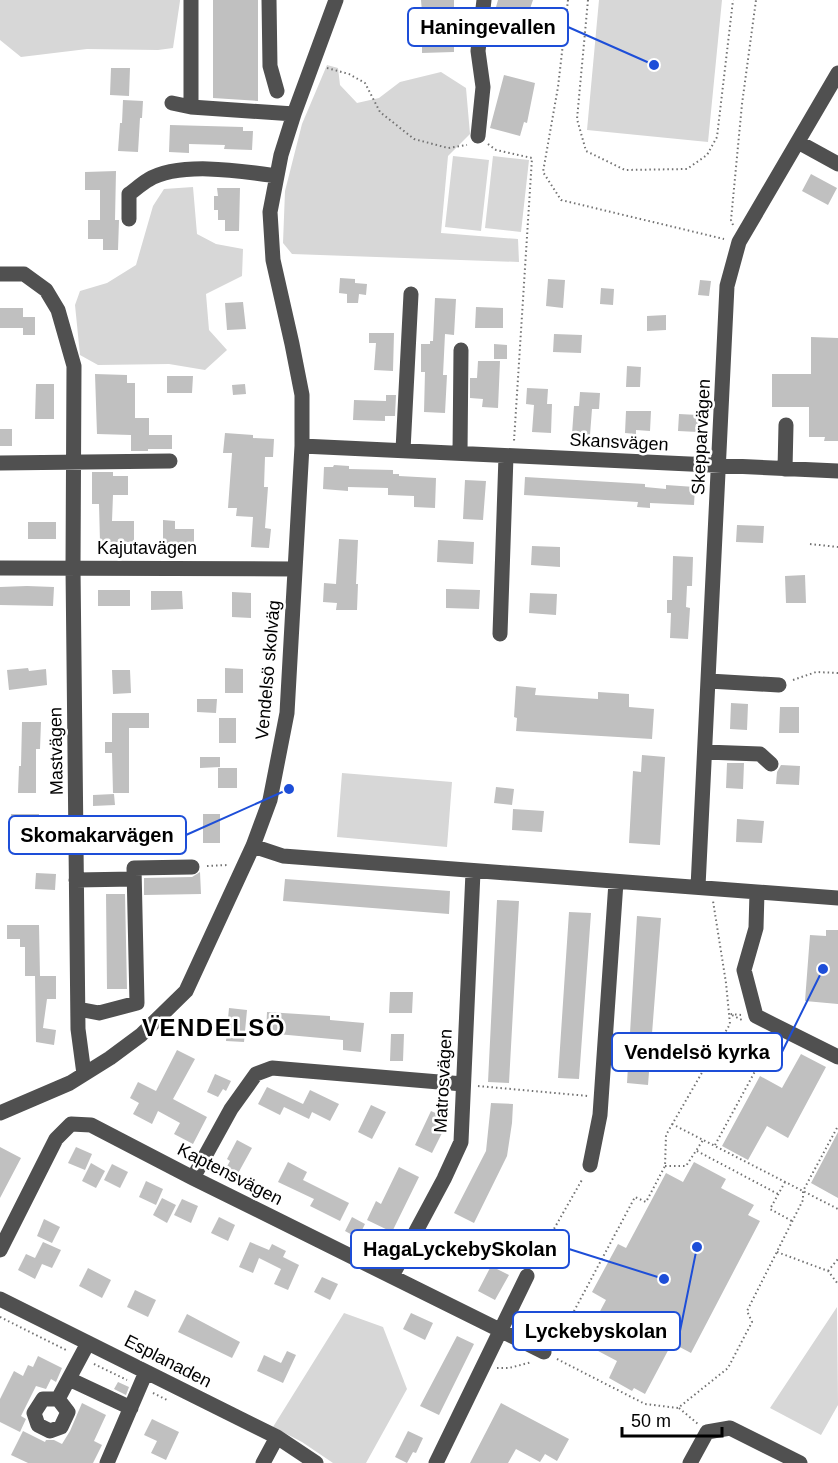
<svg xmlns="http://www.w3.org/2000/svg" width="838" height="1463" viewBox="0 0 838 1463" font-family="Helvetica,sans-serif">
<style>
.green{fill:#d7d7d7}
.building{fill:#c0c0c0}
.lines{fill:none;stroke-linecap:round;stroke-linejoin:round}
.path{stroke:#727272;stroke-width:2;stroke-dasharray:1.5 3;stroke-linecap:butt}
.minor{stroke:#505050;stroke-width:15}
.labels{text-anchor:middle;dominant-baseline:central;stroke-width:5;stroke-linejoin:round;paint-order:stroke}
.street-label{font-size:18px;fill:#000;stroke:#fff}
.district-label{font-size:24px;font-weight:bold;letter-spacing:1.5px;fill:#000;stroke:#fff}
.leader{fill:none;stroke:#1d4ed8;stroke-width:2}
.callout-dot{fill:#1d4ed8;stroke:#fff;stroke-width:2}
.callout{fill:#fff;stroke:#1d4ed8;stroke-width:2}
.callout-label{font-size:20px;text-anchor:middle;font-weight:bold;fill:#000}
</style>
<rect width="100%" height="100%" fill="#fff"/>
<path class="green" d="M0 0H180V1L173 48 158 50 87 49 21 57 0 40Z
M599 0H722L708 142 587 130Z
M327 65 338 68 340 85 357 103 379 98 400 82 441 72 466 88 470 134 448 156 441 233 518 239 519 262 292 254 283 243 285 191 302 124Z
M453 156 489 160 481 231 445 227Z
M493 156 529 160 521 232 485 228Z
M193 187 197 234 216 244 243 249 242 276 206 294 209 330 227 350 205 370 169 364 98 365 80 355 75 305 80 291 107 283 136 265 153 206 164 189Z
M342 773 452 782 447 847 337 837Z
M837 1307 838 1405 821 1435 770 1408Z
M344 1313 383 1327 407 1389 366 1463H333L302 1442 273 1427Z"/>
<path class="building" d="M213 0H258V101L213 98Z
M421 0H454V52L422 53V36H419L418 12H422Z
M498 0H533L523 29 492 21Z
M111 68H130L129 96 110 95Z
M504 75 535 83 527 123 524 122 520 136 490 128Z
M123 100 143 101 142 118H140L138 152 118 151 120 123H122Z
M170 125 243 127V131H253L252 150 224 149 225 145 189 144V153L169 152Z
M116 171 115 220H119L118 250H103V239H88V220H100V190H85V172Z
M811 174 837 188 828 205 802 191Z
M217 188H240L239 231H225V220H218V210H214V196H218Z
M340 278 355 279V283L367 284 366 295 359 294 358 303H347V294L339 293Z
M548 279 565 280 563 308 546 306Z
M700 280 711 281 709 296 698 295Z
M601 288 614 289 613 305 600 304Z
M435 298 456 299 454 335 445 334 443 375H447L445 413 424 412 425 372H421V344H430V341H433Z
M243 302 246 329 227 330 225 303Z
M476 307 503 308V328H475Z
M0 308H23V317H35V335H23V328H0Z
M666 315V330L647 331V316Z
M369 333H394L393 371 374 370 376 343H369Z
M554 334 582 335 581 353 553 352Z
M811 337 838 338V441H824L825 437H809V407H772V374H811Z
M494 344 507 345V359H494Z
M478 361H500L498 408 482 407 483 399 470 398V378H477Z
M627 366 641 367 640 387H626Z
M95 374 127 375V383H135V418H149V435H172V449H148V451H131V435L97 434Z
M167 376H193L192 393H167Z
M36 384H54V419H35Z
M245 384 246 394 233 395 232 385Z
M527 388 548 389 547 404H552L551 433 532 432 534 405 526 404Z
M580 392 600 393 599 409H592L590 435 572 434 574 406H579Z
M386 395H396L395 416H385V421L353 420 354 400 386 401Z
M626 411H651L650 431 636 430V434L625 433Z
M679 414 698 415V432L678 431Z
M0 429H12V446H0Z
M225 433 253 435V438L274 439 273 457H265L264 487H268L265 528 271 529 269 548 251 547 253 517 236 516 237 508H228L232 453H223Z
M334 465 349 466V469L393 470V474H399V476L436 478 435 508 414 507V496L388 495V488L348 487V491L323 489 324 467H333Z
M92 472H113V476H128V495H113L112 521H134V542H100L99 504H92Z
M525 477 645 484V487L666 489V485L695 487 694 505 650 503V508L637 507 638 502 524 495Z
M465 480 486 481 483 520 463 519Z
M163 520 175 521V529H194V544H163Z
M28 522H56V539H28Z
M737 525 764 526 763 543 736 542Z
M339 539 358 540 356 584H358L357 610H336L337 603 323 602 324 583 336 584Z
M438 540 474 542 473 564 437 562Z
M532 546 560 547V567L531 565Z
M673 556 693 557 692 586H687L686 607 690 608 688 639 670 638 671 613H667V600H672Z
M805 575 806 603H786L785 576Z
M27 586 54 587 53 606 0 605V587Z
M446 589 480 590 479 609 446 608Z
M98 590H130V606H98Z
M151 591H182L183 609 151 610Z
M232 592 251 593V618L232 617Z
M530 593 557 594 556 615 529 613Z
M28 668 29 671 46 669 47 685 9 690 7 670Z
M225 668 243 669V693H225Z
M112 670H130L131 693 113 694Z
M516 686 536 688 535 695 598 699V692L629 694V707L654 709 652 739 516 731 517 718 514 717Z
M197 699H217L216 713 197 712Z
M731 703 748 704 747 730 730 729Z
M780 707H799V733H779Z
M112 713H149V728H129V793H113L112 753H105V742H112Z
M219 718H236V743H219Z
M22 722H41L40 749H36V793H18L19 766H21Z
M642 755 665 757 660 845 629 843 633 771 641 772Z
M200 757H220V767L200 768Z
M727 763H744L743 789 726 788Z
M781 765 800 766 799 785 776 784 777 772Z
M218 768H237V788H218Z
M496 787 514 789 512 805 494 803Z
M114 794 115 805 93 806V795Z
M513 809 544 811 542 832 512 830Z
M11 814H39V832L55 833 54 849H38L39 837H10Z
M203 814H220V843H203Z
M737 819 764 821 762 843 736 842Z
M200 872 201 894 144 895V878L192 877Z
M36 873 56 874 55 890 35 889Z
M285 879 450 891 449 914 283 901Z
M106 894H125L127 989H107Z
M497 900 519 901 509 1083 488 1082Z
M569 912 591 913 579 1079 558 1078Z
M637 916 661 918 648 1085 627 1083Z
M7 925H39L40 976H56V999H47L43 1028 56 1030 54 1045 36 1042 35 976H25V947H20V939H7Z
M826 930H838V1004L805 1001 810 935 826 936Z
M390 992H413L412 1013H389Z
M229 1008 247 1010 244 1042 226 1041Z
M267 1012 330 1016V1020L364 1023 361 1052 343 1050V1040L266 1033Z
M391 1034H404L403 1061H390Z
M177 1050 195 1059 173 1099 207 1117 193 1144 174 1134 180 1123 158 1111 152 1124 133 1114 139 1103 130 1098 138 1082 156 1091Z
M801 1054 826 1067 788 1138 767 1126 748 1160 722 1146 760 1076 782 1088Z
M215 1074 231 1081 226 1091 223 1089 218 1097 207 1092Z
M267 1087 303 1104 310 1090 339 1104 330 1121 312 1112 309 1119 284 1107 280 1115 258 1104Z
M491 1103 513 1104 512 1123 507 1156 474 1223 454 1213 486 1151Z
M371 1105 386 1112 372 1139 358 1132Z
M431 1111 442 1116 439 1123 445 1127 432 1153 415 1145Z
M838 1132V1198L811 1183Z
M237 1140 252 1148 236 1177 225 1170 230 1161 227 1159Z
M0 1147 21 1158 0 1198Z
M76 1147 92 1154 85 1170 68 1163Z
M288 1162 307 1172 303 1180 349 1203 340 1221 310 1206 314 1199 278 1182Z
M694 1162 726 1179 721 1188 754 1205 748 1215 760 1221 691 1353 672 1343 645 1394 634 1388 632 1391 609 1378 617 1361 583 1343 606 1300 592 1292 618 1244 626 1248 666 1173 683 1182Z
M91 1163 105 1171 96 1188 82 1181Z
M112 1164 128 1172 120 1188 104 1180Z
M399 1167 419 1177 392 1232 367 1220 376 1201 381 1204Z
M146 1181 163 1189 156 1205 139 1197Z
M162 1198 176 1205 167 1223 153 1215Z
M182 1199 198 1206 191 1223 174 1215Z
M219 1217 235 1225 228 1241 211 1233Z
M352 1217 365 1224 358 1238 345 1231Z
M44 1219 60 1227 52 1243 37 1236Z
M436 1235 452 1243 447 1253 443 1251 433 1268 422 1262Z
M43 1242 61 1250 52 1268 42 1264 35 1279 18 1270 26 1254 35 1258Z
M250 1242 269 1250 272 1244 286 1251 283 1257 299 1265 288 1290 274 1284 281 1269 259 1258 253 1273 239 1267Z
M491 1266 509 1275 495 1300 478 1291Z
M88 1268 111 1280 102 1298 79 1286Z
M322 1277 338 1284 330 1300 314 1292Z
M135 1290 156 1300 148 1317 127 1307Z
M411 1313 433 1323 425 1340 403 1329Z
M187 1314 240 1342 232 1358 178 1332Z
M457 1336 474 1344 439 1415 420 1406Z
M287 1351 296 1355 283 1383 257 1371 264 1355 281 1363Z
M38 1356 62 1368 56 1382 51 1379 46 1389 36 1386 21 1416 26 1419 20 1432 0 1422V1399L14 1371 23 1376 28 1365 33 1367Z
M118 1382 129 1387 126 1395 114 1389Z
M82 1403 106 1415 94 1441 102 1445 93 1463H28L11 1455 23 1431 45 1442 46 1440H54L62 1444 70 1431Z
M501 1403 569 1439 557 1461 545 1454 540 1462 516 1449 508 1463H470Z
M152 1419 179 1432 166 1460 151 1453 157 1441 144 1435Z
M408 1431 423 1438 416 1453 413 1452 407 1463 395 1457Z"/>
<g class="lines">
<path class="path" d="M568 0 558 87 543 172 561 200 724 239
M588 0 577 119 586 151 625 170 687 169 707 155 717 137 733 0
M327 68 349 74 365 83 380 112 414 139 448 148 467 145
M488 144 496 150 532 158 514 441
M733 225 731 220 742 104 756 0
M810 544 838 547
M793 680 816 672 838 673
M207 866 228 865
M741 1015 730 1014 742 1020
M478 1086 588 1096
M672 1124 838 1209
M715 1145 772 1040
M697 1151 778 1194
M665 1166H686L703 1140
M785 1182 770 1209 792 1221
M777 1252 828 1271 838 1284
M534 1264 583 1178
M828 1271 838 1259
M0 1317 68 1351
M554 1341 565 1328 635 1197 646 1202 665 1166 666 1135 730 1024 726 983 713 901
M557 1359 645 1404 678 1408 728 1368 752 1322 747 1311 803 1200V1191L838 1126
M94 1364 127 1380
M497 1368H509L532 1362
M153 1393 167 1400
M679 1408 698 1424"/>
<path class="minor" d="M269 0 270 66 277 91
M172 103 191 107 294 114
M191 107V0
M478 136 483 87 478 51 484 0
M798 142 838 164
M129 219V194C135 190 141 184 148 180 179 161 242 171 277 176
M0 274H24L46 290 58 310 74 366 73 568 78 1029 84 1074
M302 446 838 471
M403 450 411 294
M460 453 461 350
M0 463 170 461
M785 469 786 425
M0 568 294 569
M500 634 506 456
M709 681 779 685
M705 752 760 754 771 764
M253 846 283 856 838 898
M76 880 134 879
M698 887 727 286 739 242 838 73
M757 892 756 928 744 970 756 1016 838 1057
M78 1009 99 1013 137 1003 134 868 192 867
M0 1113 70 1083 110 1058 141 1035 186 991 253 846 270 800 287 713 302 446V395L292 344 273 260 270 212 281 155 294 114 336 0
M590 1165 600 1115 616 882
M193 1178 231 1109 256 1074 272 1068 463 1084
M0 1250 56 1139 71 1124 91 1125 193 1178 544 1352
M392 1276 444 1179 461 1142 473 872
M0 1299 277 1437 316 1463
M69 1379 131 1408
M58 1399 68 1412 61 1427 50 1431 38 1425 34 1413 43 1399H58L88 1343
M107 1463 146 1372
M263 1463 277 1437
M436 1463 527 1276
M690 1463 707 1432 730 1428 800 1463"/>
</g>
<g class="labels">
<g class="street-label">
<text transform="translate(701 437) rotate(-87)">Skepparvägen</text>
<text transform="translate(619 442) rotate(3)">Skansvägen</text>
<text x="147" y="548">Kajutavägen</text>
<text transform="translate(268 670) rotate(-85)">Vendelsö skolväg</text>
<text transform="translate(56 751) rotate(-91)">Mastvägen</text>
<text transform="translate(443 1081) rotate(-87)">Matrosvägen</text>
<text transform="translate(230 1174) rotate(27)">Kaptensvägen</text>
<text transform="translate(168 1361) rotate(27)">Esplanaden</text>
</g>
<g class="district-label">
<text x="214" y="1027">VENDELSÖ</text>
</g>
</g>
<path class="leader" d="M654 65L568 27M289 789L186 835M823 969L782 1052M664 1279L569 1249M697 1247L680 1331"/>
<g class="callout-dot">
<circle cx="654" cy="65" r="6"/>
<circle cx="289" cy="789" r="6"/>
<circle cx="823" cy="969" r="6"/>
<circle cx="664" cy="1279" r="6"/>
<circle cx="697" cy="1247" r="6"/>
</g>
<g class="callout">
<rect x="408" y="8" width="160" height="38" rx="6"/>
<rect x="9" y="816" width="177" height="38" rx="6"/>
<rect x="612" y="1033" width="170" height="38" rx="6"/>
<rect x="351" y="1230" width="218" height="38" rx="6"/>
<rect x="513" y="1312" width="167" height="38" rx="6"/>
</g>
<g class="callout-label">
<text x="488" y="34">Haningevallen</text>
<text x="97" y="842">Skomakarvägen</text>
<text x="697" y="1059">Vendelsö kyrka</text>
<text x="460" y="1256">HagaLyckebySkolan</text>
<text x="596" y="1338">Lyckebyskolan</text>
</g>
<path d="M622 1427v9h100v-9" fill="none" stroke="#000000" stroke-width="3"/>
<text x="631" y="1427" font-size="18" fill="#000000" stroke="#ffffff" stroke-width="4.5" paint-order="stroke">50 m</text>
</svg>
